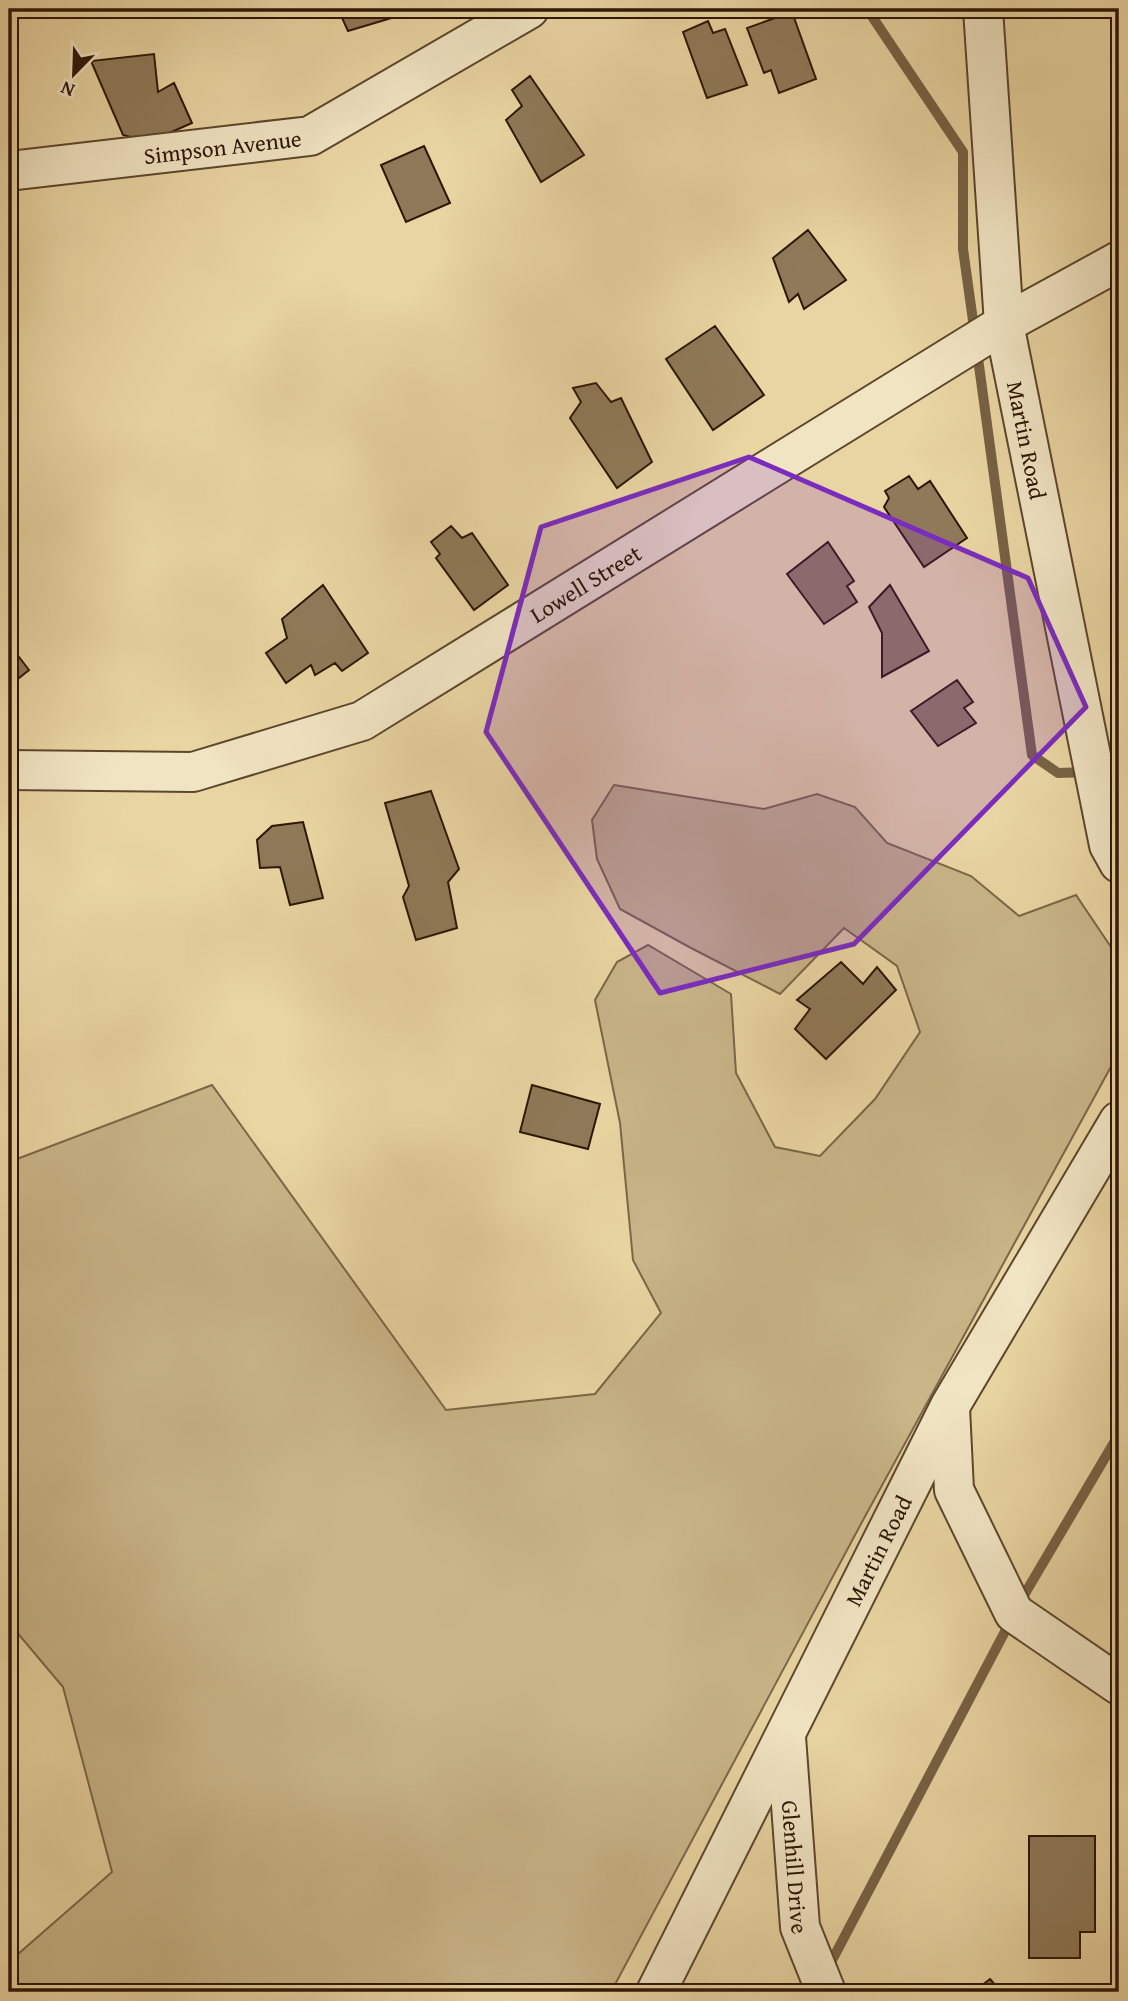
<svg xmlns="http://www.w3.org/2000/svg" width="1128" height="2001" viewBox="0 0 1128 2001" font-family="'Gentium Book Plus',serif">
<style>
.green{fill:#c9b588;stroke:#7b6648;stroke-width:2}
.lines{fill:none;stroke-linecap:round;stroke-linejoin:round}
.stream{stroke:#776244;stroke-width:10}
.building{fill:#8f7958;stroke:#2d1607;stroke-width:2}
.minor-casing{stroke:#5c462e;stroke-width:42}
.minor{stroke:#f1e4c3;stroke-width:38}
.marked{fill:#7b2cbf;fill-opacity:0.2;stroke:#7b2cbf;stroke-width:5;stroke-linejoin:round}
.labels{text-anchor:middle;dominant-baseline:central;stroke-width:5;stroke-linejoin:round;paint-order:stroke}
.street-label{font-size:23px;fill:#2d1607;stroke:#f1e4c3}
</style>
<rect width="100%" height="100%" fill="#e9d5a2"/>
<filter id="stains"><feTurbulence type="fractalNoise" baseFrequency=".00286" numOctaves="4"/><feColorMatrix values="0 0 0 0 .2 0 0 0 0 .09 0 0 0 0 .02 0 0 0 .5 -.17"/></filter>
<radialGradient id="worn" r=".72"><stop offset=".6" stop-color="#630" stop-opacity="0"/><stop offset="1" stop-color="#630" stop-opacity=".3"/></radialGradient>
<path class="green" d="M614 785 764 809 817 794 855 807 887 843 971 876 1019 916 1076 895 1119 959V1052L862 1522 611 1992H9V1962L112 1872 63 1687 9 1623V1162L212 1085 446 1410 595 1394 661 1313 633 1260 620 1123 595 1000 617 962 648 945 731 994 736 1073 775 1147 820 1156 875 1099 920 1032 897 966 844 928 780 994 691 948 620 909 597 859 592 820Z"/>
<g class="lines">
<path class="stream" d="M867 9 963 152V249L975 335
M977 351 1032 755 1058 773 1119 771
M1020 1602 1119 1434
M828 1968 1011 1620"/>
</g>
<path class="building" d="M338 9H396L398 16 348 31Z
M792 12 816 79 779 93 771 70 764 73 747 28Z
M708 21 713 33 725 29 747 85 707 98 683 32Z
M154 54 158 92 174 83 192 123 149 142 123 135 91 61Z
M530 76 584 155 541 182 506 120 522 106 512 90Z
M424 146 450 203 406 222 381 165Z
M808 230 846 280 804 309 798 294 789 302 773 258Z
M715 326 764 395 713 430 666 359Z
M596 383 611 402 621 398 652 462 617 488 570 418 581 402 573 388Z
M909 476 918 489 930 481 967 538 924 567 884 507 889 498 885 491Z
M451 526 462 538 472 533 508 585 474 610 436 558 440 554 431 542Z
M828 542 854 581 847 586 857 602 824 624 787 574Z
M323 585 368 653 342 671 335 663 315 675 311 665 286 683 266 653 287 638 282 619Z
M890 585 929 651 882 677V633L869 607Z
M9 644 29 670 9 686Z
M957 680 973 702 964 708 976 723 938 746 911 711Z
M431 791 459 869 448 882 457 928 416 940 403 897 409 886 385 803Z
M303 822 323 898 290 905 280 867 260 868 257 840 272 826Z
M841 962 863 984 877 967 896 990 826 1059 795 1029 810 1009 797 1000Z
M532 1085 600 1104 588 1149 520 1132Z
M1119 1542V1579L1115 1576Z
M1029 1836H1095V1932H1080V1958H1029Z
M990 1979 1001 1992H973Z"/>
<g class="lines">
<g class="minor-casing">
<g id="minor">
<path id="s1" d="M983 9 1004 324 1109 845 1119 863"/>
<path id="s2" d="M9 171 310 136 529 9"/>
<path id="s3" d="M9 770 193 772 362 721 1004 324 1119 261"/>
<path d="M950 1408 954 1490 1014 1613 1119 1685"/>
<path id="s4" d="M786 1737 800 1927 826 1992"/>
<path id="s5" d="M656 1992 950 1406 1119 1121"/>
</g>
</g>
<use href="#minor" class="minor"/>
</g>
<path class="marked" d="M749 457 1028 578 1086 707 854 944 660 993 486 732 541 527Z"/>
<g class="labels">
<g class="street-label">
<text stroke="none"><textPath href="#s2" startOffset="215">Simpson Avenue</textPath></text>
<text stroke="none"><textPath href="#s1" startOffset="434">Martin Road</textPath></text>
<text stroke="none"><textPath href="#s3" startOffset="623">Lowell Street</textPath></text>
<text stroke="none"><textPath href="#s5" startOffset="494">Martin Road</textPath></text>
<text stroke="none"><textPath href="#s4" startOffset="130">Glenhill Drive</textPath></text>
</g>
</g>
<rect width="1128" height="2001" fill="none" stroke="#e9d5a2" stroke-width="35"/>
<rect x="10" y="10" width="1107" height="1980" fill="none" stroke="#2d1607" stroke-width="3.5"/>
<rect x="18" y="18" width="1093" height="1966" fill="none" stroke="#2d1607" stroke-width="2"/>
<g transform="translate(74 74) rotate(203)" stroke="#f1e4c3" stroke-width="5" paint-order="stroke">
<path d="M0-5L12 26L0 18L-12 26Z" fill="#2d1607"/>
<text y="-10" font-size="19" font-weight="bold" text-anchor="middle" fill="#2d1607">N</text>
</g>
<rect width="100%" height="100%" filter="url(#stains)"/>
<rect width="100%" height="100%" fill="url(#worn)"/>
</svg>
